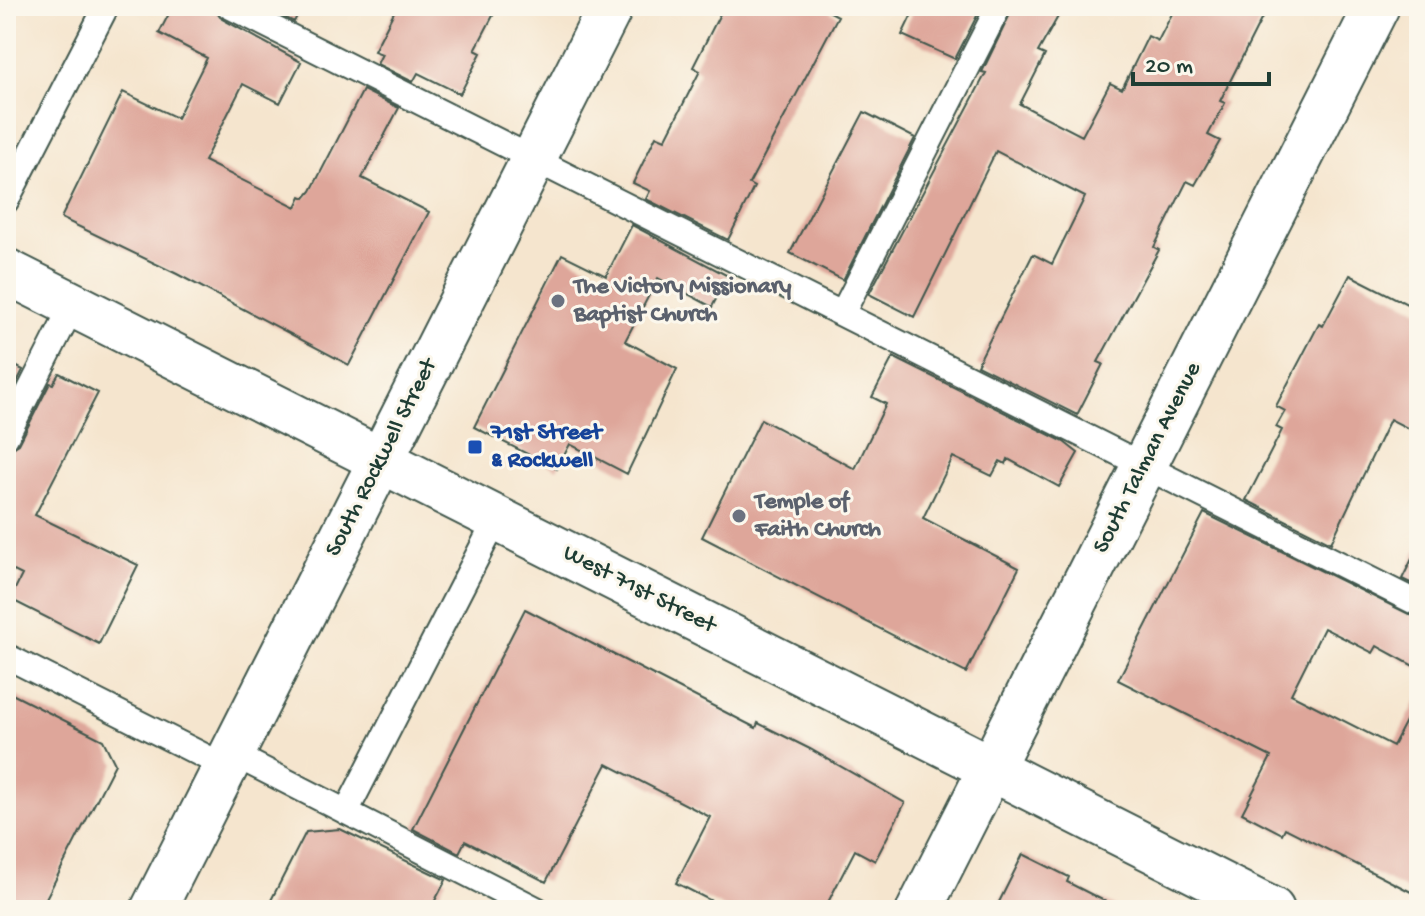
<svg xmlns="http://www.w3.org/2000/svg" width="1425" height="916" viewBox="0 0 1425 916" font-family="'Gochi Hand',sans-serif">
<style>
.building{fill:#dea69a}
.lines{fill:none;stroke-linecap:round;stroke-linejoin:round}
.lane-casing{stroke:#3f564b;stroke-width:28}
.street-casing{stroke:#3f564b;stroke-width:48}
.secondary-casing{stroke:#3f564b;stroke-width:48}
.lane{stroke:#fff;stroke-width:24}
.street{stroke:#fff;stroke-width:44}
.secondary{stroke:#fff;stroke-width:44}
.worship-dot{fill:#6b7280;stroke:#fbf7ec;stroke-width:3}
.transit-dot{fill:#1a4fb4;stroke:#fbf7ec;stroke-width:3}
.labels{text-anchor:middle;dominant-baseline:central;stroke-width:6;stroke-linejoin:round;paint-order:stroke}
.worship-label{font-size:24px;font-weight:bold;fill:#5b616d;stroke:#fbf7ec;text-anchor:start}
.transit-label{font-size:24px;font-weight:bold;fill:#164399;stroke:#fbf7ec;text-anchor:start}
.street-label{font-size:24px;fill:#1f3d34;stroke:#fbf7ec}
</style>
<rect width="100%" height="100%" fill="#fbf7ec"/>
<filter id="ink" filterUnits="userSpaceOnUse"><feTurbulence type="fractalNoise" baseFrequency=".0125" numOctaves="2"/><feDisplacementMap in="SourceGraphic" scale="16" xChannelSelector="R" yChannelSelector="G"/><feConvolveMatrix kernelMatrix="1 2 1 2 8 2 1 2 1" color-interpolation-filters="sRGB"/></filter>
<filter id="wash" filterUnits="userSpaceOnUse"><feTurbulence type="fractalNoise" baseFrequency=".006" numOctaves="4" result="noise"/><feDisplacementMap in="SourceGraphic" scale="32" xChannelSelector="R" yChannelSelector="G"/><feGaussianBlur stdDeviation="1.8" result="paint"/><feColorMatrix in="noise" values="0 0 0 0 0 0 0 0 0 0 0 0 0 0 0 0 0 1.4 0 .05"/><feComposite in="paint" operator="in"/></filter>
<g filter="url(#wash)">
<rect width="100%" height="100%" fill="#f5e5ce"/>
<g id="blocks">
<path class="building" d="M173 6H214L222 19 301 62 280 103 243 84 204 161 296 207 301 196 305 198 311 191 363 90 399 108 362 178 429 212 349 365 177 274 61 218 123 92 177 118 207 58 159 33Z
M262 6H302L294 22Z
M397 6H498L475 50 481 53 460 94 418 73 413 82 377 64 382 54 374 51Z
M724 6H819L838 16 749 184 754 187 728 240 646 199 650 191 633 183 656 136 665 140 700 71 693 67Z
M916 6H982L955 59 902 35Z
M1014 6H1064L1038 52 1045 55 1020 104 1082 136 1110 83 1122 89 1148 36 1158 41 1176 6H1268L1220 101 1225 103 1208 135 1220 141 1195 185 1187 181 1154 247 1159 250 1098 362 1103 364 1077 415 977 365 1033 254 1052 264 1085 197 996 151 914 317 869 294 986 73 982 72Z
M864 112 915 138 843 280 790 253Z
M632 225 728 276 712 307 658 278 625 341 677 369 627 474 570 444 557 469 474 427 562 254 606 276Z
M1350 275 1419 310V434L1390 419 1331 543 1246 500 1282 430 1276 427 1285 411 1276 406 1319 324 1323 326Z
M893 357 1064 442 1078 453 1059 487 1008 459 1006 464 1000 461 992 476 953 457 923 518 1019 568 966 673 702 537 761 419 855 469 886 404 872 397Z
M6 361 23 370 6 404Z
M59 373 98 393 35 515 138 565 99 644 10 599 22 575 8 568 6 571V452L19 444 50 383 53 384Z
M1204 513 1419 619V669L1377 646 1373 653 1324 628 1291 694 1393 746 1419 696V896L1285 828 1282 834 1242 813 1271 757 1118 680Z
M1419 545V587L1402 579Z
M525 609 756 728 758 723 810 749 905 803 875 861 855 850 824 910H729L676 883 710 817 607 764 546 882 465 841 459 853 413 829Z
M6 691 103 740 115 764 40 910H6Z
M340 829 446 880 430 910H266L306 832Z
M1023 854 1069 877 1067 882 1122 910H995Z"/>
</g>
</g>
<g filter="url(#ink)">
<use href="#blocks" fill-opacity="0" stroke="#3f564b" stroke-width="2"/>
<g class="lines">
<g class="lane-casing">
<path id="lane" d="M229 6 1419 604
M6 201 104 11
M842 314 999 6
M6 437 73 305
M6 656 226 767
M233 754 538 910
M346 812 497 518"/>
</g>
<g class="street-casing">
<path id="street" d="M153 910 611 6
M919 910 1377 6"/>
</g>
<g class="secondary-casing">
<path id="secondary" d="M6 271 1272 910"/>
</g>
<use href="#lane" class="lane"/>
<use href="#street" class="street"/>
<use href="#secondary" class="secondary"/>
</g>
</g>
<g class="worship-dot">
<circle cx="558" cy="301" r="8"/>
<circle cx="739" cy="516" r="8"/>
</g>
<rect class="transit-dot" x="467" y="439" width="16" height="16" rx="4"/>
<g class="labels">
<g class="worship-label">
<text x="574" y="287">The Victory Missionary<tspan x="574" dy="28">Baptist Church</tspan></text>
<text x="755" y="502">Temple of<tspan x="755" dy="28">Faith Church</tspan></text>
</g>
<g class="transit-label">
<text x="491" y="433">71st Street<tspan x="491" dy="28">&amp; Rockwell</tspan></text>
</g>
<g class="street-label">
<text transform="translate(382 458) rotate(-63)">South Rockwell Street</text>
<text transform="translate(1148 458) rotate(-63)">South Talman Avenue</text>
<text transform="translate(639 590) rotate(27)">West 71st Street</text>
</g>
</g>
<rect width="1425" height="916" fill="none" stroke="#fbf7ec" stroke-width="32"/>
<path d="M1133 72v12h136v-12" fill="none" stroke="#1f3d34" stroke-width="4"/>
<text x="1145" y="72" font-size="24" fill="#1f3d34" stroke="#fbf7ec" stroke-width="6" paint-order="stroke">20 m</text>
</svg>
